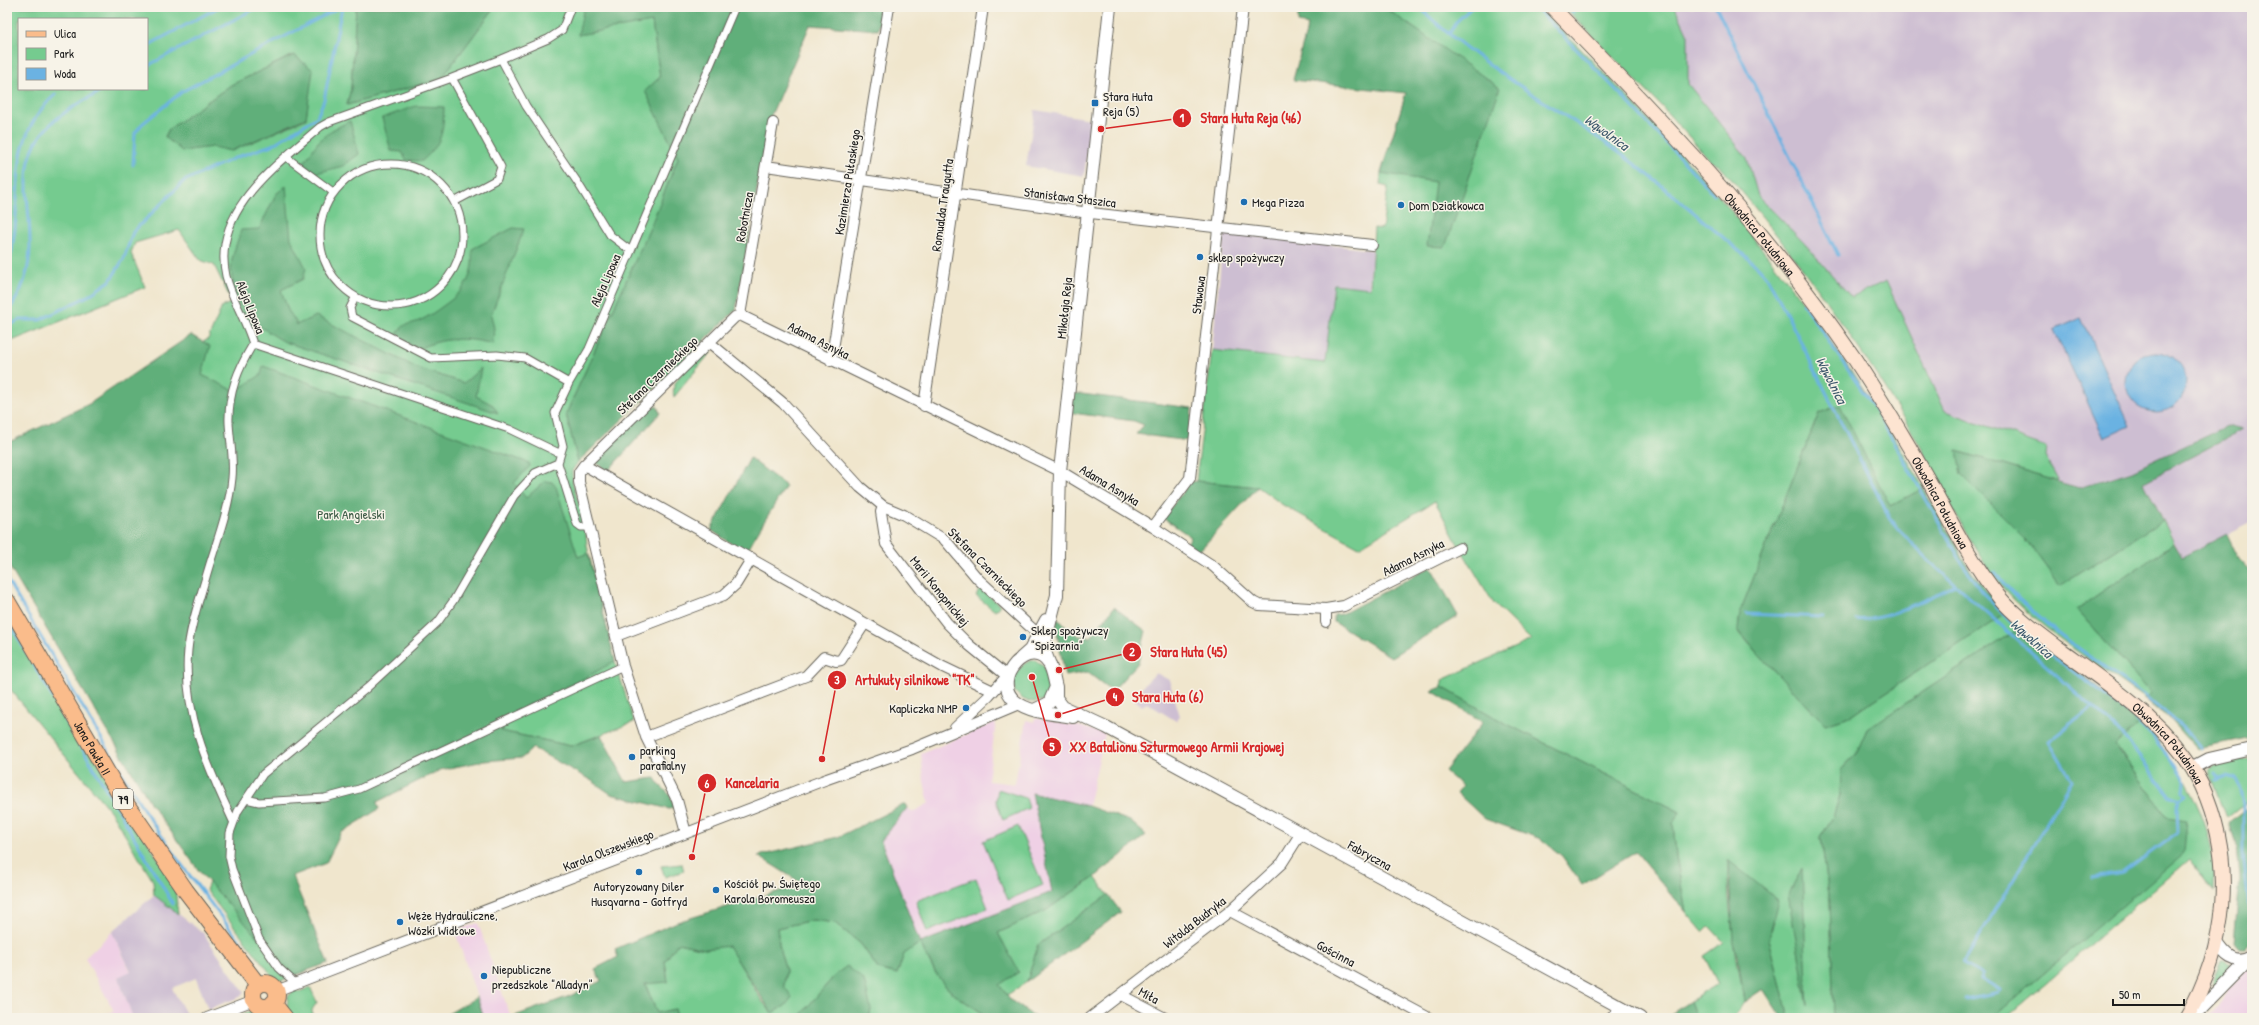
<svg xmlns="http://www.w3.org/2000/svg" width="2259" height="1025" viewBox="0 0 2259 1025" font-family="'Patrick Hand',sans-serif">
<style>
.built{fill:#efd0e5}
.industrial{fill:#cdbed2}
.green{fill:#75cb8f;stroke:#487456;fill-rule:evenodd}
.forest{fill:#60af7a;stroke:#3e664b}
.water{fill:#6bb2e2;stroke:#44677f}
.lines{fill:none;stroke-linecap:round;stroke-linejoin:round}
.stream{stroke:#6bb2e2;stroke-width:3}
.pedestrian-casing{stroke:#66635a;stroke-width:9}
.minor-casing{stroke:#66635a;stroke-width:12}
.tertiary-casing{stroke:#66635a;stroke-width:14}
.secondary-casing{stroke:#66635a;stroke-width:16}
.primary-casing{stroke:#66635a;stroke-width:18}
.pedestrian{stroke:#fff;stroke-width:7}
.minor{stroke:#fff;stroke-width:10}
.tertiary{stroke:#fff;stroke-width:12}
.secondary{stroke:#fde4d1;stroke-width:14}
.primary{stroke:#fabc8b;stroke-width:16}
.poi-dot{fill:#1f6fb2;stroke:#f7f3e8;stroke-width:1.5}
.labels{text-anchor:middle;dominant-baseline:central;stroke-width:3;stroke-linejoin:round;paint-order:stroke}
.shield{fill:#f7f3e8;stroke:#5e5c59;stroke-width:1}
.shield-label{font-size:12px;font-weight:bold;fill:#1c1c1c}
.poi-label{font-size:13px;fill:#1c1c1c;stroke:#f7f3e8;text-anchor:start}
.street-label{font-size:13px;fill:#1c1c1c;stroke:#f7f3e8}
.park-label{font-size:13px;fill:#3b5944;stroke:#f7f3e8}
.water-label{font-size:14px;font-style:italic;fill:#3c586b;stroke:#f7f3e8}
.leader{fill:none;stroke:#d62828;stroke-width:1.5}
.callout-dot{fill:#d62828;stroke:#f7f3e8;stroke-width:1.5}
.mark-label{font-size:12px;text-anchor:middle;font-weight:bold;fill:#fff}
.callout-label{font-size:14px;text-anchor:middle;font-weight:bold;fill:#d62828;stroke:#f7f3e8;stroke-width:3;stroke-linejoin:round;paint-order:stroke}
</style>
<rect width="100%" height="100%" fill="#f7f3e8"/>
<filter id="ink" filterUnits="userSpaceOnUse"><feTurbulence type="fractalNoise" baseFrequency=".025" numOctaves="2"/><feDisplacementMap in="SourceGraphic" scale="8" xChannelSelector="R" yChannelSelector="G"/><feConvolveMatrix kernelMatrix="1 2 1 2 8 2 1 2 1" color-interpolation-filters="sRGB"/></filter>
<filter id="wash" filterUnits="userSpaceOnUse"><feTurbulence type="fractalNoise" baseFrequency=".012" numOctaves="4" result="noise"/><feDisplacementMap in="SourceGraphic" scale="16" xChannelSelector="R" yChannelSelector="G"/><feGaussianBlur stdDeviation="0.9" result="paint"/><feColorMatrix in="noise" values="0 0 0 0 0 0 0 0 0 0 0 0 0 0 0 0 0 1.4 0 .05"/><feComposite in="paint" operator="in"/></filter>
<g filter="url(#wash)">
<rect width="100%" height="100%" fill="#f0e6cd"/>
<path class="built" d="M1035 718 1082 727 1105 734 1088 806 1032 794 1053 892 920 943 881 841 907 808 913 812 929 803 924 782 921 754 996 722 988 781 1015 784 1026 720 1034 722Z
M478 923 500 987 511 1017 484 1018 455 931Z
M112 932 131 972 118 977 133 1018H95L114 1011 85 958Z
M2252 966V1018H2206L2217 1008 2227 991Z"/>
<path class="industrial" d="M1595 7H2252V522L2182 557 2142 478 2132 471 2079 488 2059 482 2045 457 2046 447 1945 411 1886 282 1851 297 1805 244 1707 145Z
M1035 110 1091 119 1084 176 1026 166Z
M1224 232 1372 250 1369 288 1334 284 1325 363 1212 350Z
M1156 673 1169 680 1180 716 1176 721 1147 703 1142 706 1132 697Z
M154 895 203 933 244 992 240 997 208 1009 196 978 172 988 187 1016 133 1018 118 977 131 971 112 932Z"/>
<path class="green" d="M7 7H356L351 88 347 105 441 79 495 7H624L652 22 660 77 646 91 678 158 650 228 566 414 578 462 572 471 573 484 585 524 587 546 615 661 634 722 571 746 501 731 281 809 305 972 277 982 206 890 219 857 172 746 203 342 208 339 222 307 232 302 214 265 200 260 179 230 135 243 131 253 145 287 7 343ZM19 19H147V89H19ZM293 55 308 99 306 119 232 151 165 136 169 129 231 85Z
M1384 7H1539C1610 79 1683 151 1747 230 1813 311 1872 397 1924 488L1890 506 1840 406 1819 413 1740 612 1738 631 1758 654 1825 724 1850 716 2005 614 2020 628 1867 729 1856 754 1841 770 1840 795 1834 814 1821 837 1830 902 1834 1018H1789L1769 939 1774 921 1728 861C1726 908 1737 955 1744 1002L1734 1018H1696L1690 1001 1718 984 1704 956 1724 942 1709 926 1703 932 1686 912 1676 856 1673 823 1680 812 1503 722 1442 687V680L1531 640 1494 604 1456 541 1435 501 1359 547 1283 505 1258 487 1196 481 1212 350 1325 363 1334 284 1370 288 1374 228 1382 229 1388 187 1380 185 1381 173 1424 36Z
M1564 7H1675L1688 35V84L1747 158 1758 196 1805 244 1851 297 1886 281 1945 411 2046 447 2045 457 2059 482 1958 451 1961 474 2024 537 2060 586 2163 520 2174 543 2077 610 2151 693 2145 699C2101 667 2039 629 2003 588 1964 542 1941 479 1909 427 1853 335 1790 247 1720 166L1712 162 1662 107Z
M707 349 711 352 674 397C669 378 695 361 707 349Z
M981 589 1000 605 995 611 976 596Z
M7 616 175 886 178 914 154 895 153 881 111 812 7 685Z
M1035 660 1044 666 1049 688 1044 700C1031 704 1024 702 1015 692L1013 679C1019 669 1023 661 1035 660Z
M2142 721C2183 770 2219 827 2214 892L2189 859 2005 1018H1992L2079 943 2168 817 2115 745Z
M2252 757V804L2248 807 2247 802 2227 818 2209 770 2214 766Z
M998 789 1026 798 1029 808 1003 820 996 801Z
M1018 826 1043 885 1008 900 983 841Z
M682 864 684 871 665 877 661 866Z
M1095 877 1108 895 1038 945 1027 982 1007 995 999 985 1004 944 998 933 1045 911Z
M976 878 988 908 927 932 916 901Z
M813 920 835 923 861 944 878 969 897 974 904 954 920 943C928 960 938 982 954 994 965 1003 977 1007 986 1018H869L871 1009 836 974 798 1018H677L675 1009 657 1013 645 983 668 982 665 961 678 943 705 949 728 945 762 1001 772 1013 784 986 786 970 780 951 777 928Z
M2223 959 2231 963 2233 968 2214 986 2213 979 2221 960Z
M310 987 317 1002 312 1010 313 1018H294L287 1007 288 996 296 989 299 992Z
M259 1008 267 1010 274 1018H233Z"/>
<path class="forest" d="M356 7H495L441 79 347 105 351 88Z
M584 7H882L878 30 810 25 769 120 736 310 578 462 566 414 650 228 678 158 645 91 660 77 652 22 578 35Z
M1298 7H1384L1500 88 1445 247 1427 246 1435 182 1381 173 1406 93 1293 80 1308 25 1298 23Z
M294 55 313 70 306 118 231 151 213 147 182 151 165 137 169 129 231 85Z
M416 106 444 107C443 133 443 142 422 161L406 160 402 152 391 151 382 118Z
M350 121 359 154 343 166 316 173 303 164 318 142 332 130Z
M286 186 291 239 306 268 303 279 281 290 288 310 296 322V325L316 316 417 368 464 383 481 368 476 396 493 405 498 413 285 342C272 335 261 327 249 318 237 309 229 274 232 260 234 250 238 240 241 230L259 229 276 194Z
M513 228 524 229 491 315 494 328 493 344C466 337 444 337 418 349L395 337C407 320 403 327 419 321 428 317 436 311 443 306 466 290 474 277 472 249Z
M191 335 210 346 202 375 235 391 261 375 263 366 529 463 530 466 514 483 526 498 545 481 552 482 556 487 578 557 588 553 615 661 585 678 524 707 501 731 571 746 601 735 626 782 655 778C661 790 675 793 673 808L669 809 611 794 592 781 533 748 522 758 484 761 440 770 377 802 379 809 341 833 326 863 292 876 328 963 295 975 283 966 199 871 151 804 7 563V443L89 404Z
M1074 393 1192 408 1189 441 1136 434 1144 425 1134 421 1072 413Z
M1840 405 1890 506 1924 488 1971 571 2005 614 1850 716 1825 724 1758 654 1738 630 1740 612 1819 413Z
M649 406H657L660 413 608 471 595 462Z
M2227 426 2242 430 2144 482 2163 520 2060 586 2024 537 1961 474 1957 451 2079 488 2132 471Z
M750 458 786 486 745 553 711 530Z
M1196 481 1258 487 1199 551 1187 543 1191 537 1163 518 1190 482Z
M2227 534 2239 559 2252 573V738L2197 749 2172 721 2145 699 2151 693 2077 610 2174 543 2182 557Z
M1431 567 1458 616 1391 657 1334 622V615L1342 614Z
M1114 607 1146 631 1138 663 1112 691 1087 672 1065 676 1057 633 1056 618 1079 636 1091 637Z
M2020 628 2142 721 2115 745 2168 817 2187 820 2184 853 1992 1018H1834L1830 902 1821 837 1834 814 1840 795 1841 770 1856 754 1867 729Z
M1442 687 1503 722 1680 812 1673 823 1676 856 1686 912 1636 852 1582 885 1562 856 1541 839 1485 819 1457 793 1462 786 1445 771 1483 722 1432 691Z
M1032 793 1088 806 1130 821 1146 835 1095 877 1045 911 998 933 1019 972 999 985 1012 1001 1036 1018H987C977 1007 965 1003 954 994 938 982 929 960 920 943L904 954 897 974 878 969 861 944 835 923 813 920 777 928 780 951 786 970 784 986 792 997 785 1006 772 1013 728 946 705 949 678 943 665 961 668 982 645 984 657 1013 675 1009 677 1018H509L570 996 601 981 595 969 618 957 615 949 677 922 803 884 758 856 838 837 905 804 907 808 881 841 920 943 1052 892Z
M2252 804V940L2245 948H2239L2234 942 2240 878 2237 847 2229 823Z
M1728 860 1778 900 1769 939 1789 1018H1782L1763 989 1744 1002 1738 956 1733 939Z
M1802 868 1808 1006 1788 895Z
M1108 895 1121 912 1027 982 1038 945Z
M847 966 864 980 871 1009 869 1018H798L836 974Z
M477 997 484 1018H441Z
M1690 1001 1696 1018H1665Z"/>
<path class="water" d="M2081 318 2130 426 2104 438 2054 330Z
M2126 382a30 30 0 1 1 60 0a30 30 0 1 1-60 0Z"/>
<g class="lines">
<path class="stream" d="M1419 7C1475 62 1546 101 1610 146 1662 183 1709 226 1758 267L1767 277 1777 295 1889 517 1901 532 1939 570 2116 728 2170 795 2180 799 2186 795 2183 791C2183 788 2184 785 2184 782 2182 768 2142 725 2130 714L2020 632 1980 590 1961 561 1876 411 1803 304
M1535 7 1627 101 1714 194
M1568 7 1573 12
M1716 7 1838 255
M1449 34 1456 22 1472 7
M147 46 219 7
M147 66 258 7
M133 165 135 133 142 124 183 91 340 7
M7 270C28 201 0 144 56 94
M7 313C22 293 30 270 30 245 31 209 17 165 41 135 58 113 82 102 105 89
M7 327 19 320H40L88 296 110 281 124 258 133 232 184 181 237 157 272 145 317 117 324 100 342 7
M1994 572C2029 615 2075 646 2120 678 2149 699 2179 720 2201 748
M7 580 144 810 181 864 244 947
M1746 614 1824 617
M7 619 173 904
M1856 619C1881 624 1932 596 1956 585
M2215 773 2219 778
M2216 780 2226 776 2235 779 2240 790 2243 804V853L2252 933
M2092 878 2123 873 2178 832 2177 807 2180 799
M1965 1000 1998 993 2000 991 1981 979 1983 975 1963 964 2072 780 2049 741 2093 707"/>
</g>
</g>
<g filter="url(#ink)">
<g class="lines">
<g class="pedestrian-casing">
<path id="pedestrian" d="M452 78 501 59
M286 157 333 192
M320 235a71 71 0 1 1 142 0a71 71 0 1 1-142 0Z
M454 202 497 179 501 167 452 78 329 122 320 127C278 164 211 210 226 276 232 300 246 320 253 344L509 429 559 453
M631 251 735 7
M355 298 350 308 352 317 431 358 497 355 525 358 569 383 589 349 631 251 610 235 578 183 526 106 501 59 548 39 562 30 571 7
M569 383 555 413 563 446 558 463 577 524 581 527H590
M246 799 259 802 325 798 359 789 623 666
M233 821C208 768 182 710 188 650 190 626 199 601 206 577 215 545 229 511 232 478 234 460 230 441 229 423 228 393 238 369 253 344
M291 979 279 968 259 939 232 869 229 856 230 833 238 811 263 774 367 688 438 622 453 601 514 496 535 473 558 463"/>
</g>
<g class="minor-casing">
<path id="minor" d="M766 166 1082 212 1372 245
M740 315 1060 471 1153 527 1213 566 1253 602 1259 605 1326 609 1344 606 1460 548
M740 315 773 123
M710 343 783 403 860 487 883 506 904 515 945 540 978 579 1038 634
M831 361 889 7
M924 406 983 7
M584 465 943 667 993 691
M883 506 881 512 886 544 947 623 969 645 1007 676 989 696 955 728
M1153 527 1190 478 1243 7
M1326 609V622
M616 636 724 595 736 584 752 558
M646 737 806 676 824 657 836 661 841 660 865 623
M686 833 677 800 646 737 623 666 579 482V472L584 465 735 317 740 315
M1230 911 1429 1018
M276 991 827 779 912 749 1019 704
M1121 995 1165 1018
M207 1018 254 1000
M1090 1018 1230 911 1282 863 1301 833
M1611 1018 1623 1008"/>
</g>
<g class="tertiary-casing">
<path id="tertiary" d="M1021 658 1030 650 1046 620
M1050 665 1045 652V642L1057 595 1060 471 1110 7
M1056 687V698L1063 707 1106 727 1640 1018
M1034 710 1049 703 1056 687C1054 680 1053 670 1049 664 1031 635 989 679 1015 701 1029 713 1055 714 1073 717
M2192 768 2209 759 2252 749
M2216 941C2224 954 2235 966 2251 956
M2192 1018 2252 957"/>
</g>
<g class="secondary-casing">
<g id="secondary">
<path id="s1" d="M1552 7C1660 118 1766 229 1854 358 1881 399 1906 441 1930 483 1951 522 1971 562 1999 597 2015 616 2037 632 2057 647 2109 685 2173 725 2202 786 2236 861 2227 948 2186 1018"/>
</g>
</g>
<g class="primary-casing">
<g id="primary">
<path id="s2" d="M7 601 122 798 186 891 258 985"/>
<circle cx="265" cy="995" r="12"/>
<path d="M273 1003 285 1018"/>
</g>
</g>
<use href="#pedestrian" class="pedestrian"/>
<use href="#minor" class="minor"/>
<use href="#tertiary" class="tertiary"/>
<use href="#secondary" class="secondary"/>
<use href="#primary" class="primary"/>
</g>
</g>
<g class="poi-dot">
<rect x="1091" y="99" width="8" height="8" rx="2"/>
<circle cx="1244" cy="202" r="4"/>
<circle cx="1401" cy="205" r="4"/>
<circle cx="1200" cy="257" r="4"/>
<circle cx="1023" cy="637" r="4"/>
<circle cx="966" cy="708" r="4"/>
<circle cx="632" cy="757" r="4"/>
<circle cx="639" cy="872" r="4"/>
<circle cx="716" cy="890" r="4"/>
<circle cx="400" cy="922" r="4"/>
<circle cx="484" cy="976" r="4"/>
</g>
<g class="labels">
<rect class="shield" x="113" y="789" width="20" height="20" rx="3"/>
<g class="shield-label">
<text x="123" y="799">79</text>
</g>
<g class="poi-label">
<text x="1103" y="96">Stara Huta<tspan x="1103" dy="15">Reja (5)</tspan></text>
<text x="1252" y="202">Mega Pizza</text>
<text x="1409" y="205">Dom Działkowca</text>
<text x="1208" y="257">sklep spożywczy</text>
<text x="1031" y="630">Sklep spożywczy<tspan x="1031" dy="15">"Spiżarnia"</tspan></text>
<text x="958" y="708" text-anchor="end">Kapliczka NMP</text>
<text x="640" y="750">parking<tspan x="640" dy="15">parafialny</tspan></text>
<text x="724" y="883">Kościół pw. Świętego<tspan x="724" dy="15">Karola Boromeusza</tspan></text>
<text x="639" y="886" text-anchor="middle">Autoryzowany Diler<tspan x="639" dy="15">Husqvarna - Gotfryd</tspan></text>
<text x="408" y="915">Węże Hydrauliczne,<tspan x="408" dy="15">Wózki Widłowe</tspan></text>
<text x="492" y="969">Niepubliczne<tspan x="492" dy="15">przedszkole "Alladyn"</tspan></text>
</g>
<g class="street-label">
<text transform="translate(847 182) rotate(-81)">Kazimierza Pułaskiego</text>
<text transform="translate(1070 197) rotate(7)">Stanisława Staszica</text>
<text transform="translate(942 205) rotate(-82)">Romualda Traugutta</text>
<text transform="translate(744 217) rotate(-80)">Robotnicza</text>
<text stroke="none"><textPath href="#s1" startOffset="308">Obwodnica Południowa</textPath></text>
<text transform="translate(605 280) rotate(-66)">Aleja Lipowa</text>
<text transform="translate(1198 295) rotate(-83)">Stawowa</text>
<text transform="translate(251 307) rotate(68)">Aleja Lipowa</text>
<text transform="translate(1064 308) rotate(-84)">Mikołaja Reja</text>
<text transform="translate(819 340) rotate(27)">Adama Asnyka</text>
<text transform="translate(657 375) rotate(-44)">Stefana Czarnieckiego</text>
<text transform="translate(1110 485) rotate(31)">Adama Asnyka</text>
<text stroke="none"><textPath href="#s1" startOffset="632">Obwodnica Południowa</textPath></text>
<text transform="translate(1413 557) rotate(-27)">Adama Asnyka</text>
<text transform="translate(988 567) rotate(45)">Stefana Czarnieckiego</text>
<text transform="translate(940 591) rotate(51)">Marii Konopnickiej</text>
<text stroke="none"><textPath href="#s1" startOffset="968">Obwodnica Południowa</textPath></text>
<text stroke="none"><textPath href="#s2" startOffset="170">Jana Pawła II</textPath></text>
<text transform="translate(608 850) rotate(-21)">Karola Olszewskiego</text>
<text transform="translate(1370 855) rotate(29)">Fabryczna</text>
<text transform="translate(1194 922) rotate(-38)">Witolda Budryka</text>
<text transform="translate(1336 953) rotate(28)">Gościnna</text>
<text transform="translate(1149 995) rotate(28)">Miła</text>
</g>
<g class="park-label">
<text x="351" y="514">Park Angielski</text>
</g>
<g class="water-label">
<text transform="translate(1607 132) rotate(36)">Wąwolnica</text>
<text transform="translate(1832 380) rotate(63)">Wąwolnica</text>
<text transform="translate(2032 638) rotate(42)">Wąwolnica</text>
</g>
</g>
<path class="leader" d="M1101 129L1182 118M1059 670L1132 652M822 759L837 680M1058 715L1115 697M1032 677L1052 747M692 857L707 783"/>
<g class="callout-dot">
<circle cx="1101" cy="129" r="4"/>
<circle cx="1059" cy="670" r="4"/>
<circle cx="822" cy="759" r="4"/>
<circle cx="1058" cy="715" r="4"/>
<circle cx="1032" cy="677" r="4"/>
<circle cx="692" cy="857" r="4"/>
<circle cx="1182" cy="118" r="10"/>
<circle cx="1132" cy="652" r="10"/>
<circle cx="837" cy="680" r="10"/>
<circle cx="1115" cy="697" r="10"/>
<circle cx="1052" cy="747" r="10"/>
<circle cx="707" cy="783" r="10"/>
</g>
<g class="mark-label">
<text x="1182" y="122">1</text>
<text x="1132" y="656">2</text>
<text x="837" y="684">3</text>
<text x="1115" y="701">4</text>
<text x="1052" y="751">5</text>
<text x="707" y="788">6</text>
</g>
<g class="callout-label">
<text x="1251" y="123">Stara Huta Reja (46)</text>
<text x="1189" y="657">Stara Huta (45)</text>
<text x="915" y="685">Artukuły silnikowe "TK"</text>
<text x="1168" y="702">Stara Huta (6)</text>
<text x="1177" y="752">XX Batalionu Szturmowego Armii Krajowej</text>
<text x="752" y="788">Kancelaria</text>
</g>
<rect width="2259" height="1025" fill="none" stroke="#f7f3e8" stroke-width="24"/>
<rect x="18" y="18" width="130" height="72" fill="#f7f3e8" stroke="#9f9d96"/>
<rect x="26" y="31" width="20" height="6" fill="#fabc8b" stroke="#9f9d96"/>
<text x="54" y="38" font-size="12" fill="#1c1c1c">Ulica</text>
<rect x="26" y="48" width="20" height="12" fill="#75cb8f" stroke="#9f9d96"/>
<text x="54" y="58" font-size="12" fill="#1c1c1c">Park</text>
<rect x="26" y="68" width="20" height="12" fill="#6bb2e2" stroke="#9f9d96"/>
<text x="54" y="78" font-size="12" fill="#1c1c1c">Woda</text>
<path d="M2113 999v6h71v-6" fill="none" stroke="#1c1c1c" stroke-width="2"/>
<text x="2119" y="999" font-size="12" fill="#1c1c1c" stroke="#f7f3e8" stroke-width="3" paint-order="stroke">50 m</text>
</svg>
